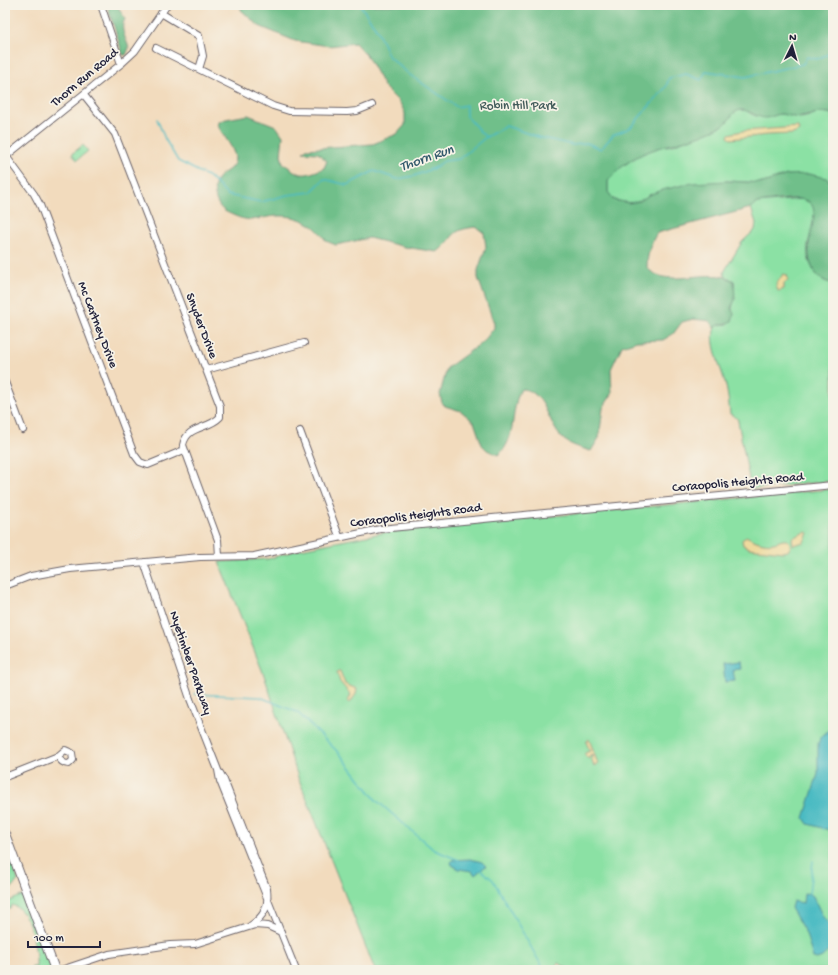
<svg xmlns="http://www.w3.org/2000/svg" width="838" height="975" viewBox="0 0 838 975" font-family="'Gochi Hand',sans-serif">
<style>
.green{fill:#8be1a4;stroke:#568270}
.forest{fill:#70bf8a;stroke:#497062}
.sand{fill:#eeda9e;stroke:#887e6c}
.water{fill:#4cbbc3;stroke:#376e7f}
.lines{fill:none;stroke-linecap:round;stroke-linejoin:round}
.stream{stroke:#4cbbc3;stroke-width:1.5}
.minor-casing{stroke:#6b6368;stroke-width:8}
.major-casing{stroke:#6b6368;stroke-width:10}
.minor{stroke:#fff;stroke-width:6}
.major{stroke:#fff;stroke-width:8}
.labels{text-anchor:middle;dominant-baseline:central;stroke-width:3.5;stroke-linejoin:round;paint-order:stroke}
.street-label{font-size:13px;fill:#22223b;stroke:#f7f3e8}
.park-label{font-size:13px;fill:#425b5a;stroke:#f7f3e8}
.water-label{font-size:14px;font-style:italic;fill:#31586b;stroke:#f7f3e8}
</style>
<rect width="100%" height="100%" fill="#f7f3e8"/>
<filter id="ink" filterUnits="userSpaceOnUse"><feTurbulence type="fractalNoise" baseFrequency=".025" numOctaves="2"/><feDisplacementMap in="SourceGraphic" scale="8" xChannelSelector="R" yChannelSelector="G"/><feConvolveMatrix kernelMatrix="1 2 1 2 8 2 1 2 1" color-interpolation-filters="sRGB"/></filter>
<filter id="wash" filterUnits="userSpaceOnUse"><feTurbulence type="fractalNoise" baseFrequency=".012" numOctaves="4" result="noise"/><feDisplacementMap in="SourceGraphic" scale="16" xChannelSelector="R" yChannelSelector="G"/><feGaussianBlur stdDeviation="0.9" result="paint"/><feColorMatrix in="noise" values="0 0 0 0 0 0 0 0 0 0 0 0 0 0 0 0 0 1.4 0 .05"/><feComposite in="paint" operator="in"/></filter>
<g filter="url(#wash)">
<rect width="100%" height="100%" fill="#f2dbbd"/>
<path class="green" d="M740 110H746C758 121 768 115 781 114 788 114 794 118 800 118 814 117 815 109 833 114V184L826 178 787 175 763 183 727 181 649 195C636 205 629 203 614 200L608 192V181L617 170 639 155 656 148 672 145 713 130 726 123 734 112Z
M83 145 88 151 77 160 72 154Z
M802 199C806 201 812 203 814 208 821 229 794 245 817 275 820 279 827 283 833 283V481L751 489 738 421 737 418 730 414C729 404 728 395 726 386 723 372 706 336 717 325L728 324C732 309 736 297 734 281L725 276 724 272 742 242 755 230 756 223 751 208 757 203Z
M833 489V970H571L558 963 552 970H375L298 777 264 675 219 562 268 559 301 549 387 532Z
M5 843 18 880 12 888 5 886Z
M21 896 24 897 52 970H31L32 967H36C37 950 31 910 12 905L10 909 5 910V903Z"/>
<path class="forest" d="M107 5H117L125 19C119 29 126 38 129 48L126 55H123Z
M241 5H833V114C818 110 815 115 801 117 794 119 787 114 780 114 775 115 770 118 765 118 755 117 747 109 741 110 732 111 731 119 725 124 723 126 718 127 715 129 674 149 639 143 608 181V192L614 200 629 203 640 201 649 195 662 190 692 183 727 181 763 183 787 175 809 174 826 178 833 184V283C827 283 821 279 817 275 795 248 825 214 809 202 800 195 768 202 757 203L751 208 657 233C650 244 647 255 647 268 670 291 708 265 734 281L735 300 731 308 734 314 732 321C726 325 719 323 714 328L710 321 693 319 682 322 673 334 663 340 637 341 622 346 611 369 612 394 603 408 599 438 591 451C581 448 572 446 563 439 547 424 546 390 521 389 510 408 517 441 498 455L487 450 482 445 474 422 461 411 445 406 442 403 440 394 447 368 484 341 494 328V323L478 278V270L486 247 484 233 476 227C447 230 457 238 437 252L405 247 369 238 336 245 326 241C316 224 298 215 277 216 259 217 252 224 233 215 229 213 225 212 222 209 215 202 211 188 218 178 223 171 235 170 235 158 234 148 223 135 218 126L219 122 226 119 248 115 276 126 283 136 281 155 283 163C301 177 303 177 324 168L327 161 318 153 303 152 306 149 373 144 397 134 405 125V113L400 103 385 88 367 56 355 43 329 46 295 41 259 26 241 10Z"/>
<path class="sand" d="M798 127 799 131 793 134 768 135 731 139 728 137 729 134 742 131Z
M783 274 787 275 788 280 784 283V289L778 291 776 285Z
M805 532 808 533 804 542 793 545 792 538Z
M746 536C755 541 764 545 774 543 779 542 783 538 789 541L791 546 788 551 783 552 748 548 743 545 742 540Z
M338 671H340L345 684 357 689 356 694 350 703 348 701 351 695 340 682 337 673Z
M589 739 598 764 594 766 592 760V754L590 755 589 759 585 756V753L590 751 586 742Z"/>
<path class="water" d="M739 662 740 669 733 670 735 681 725 682 723 664Z
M829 730 833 731V831L808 824 804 818 818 774V743L822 736Z
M470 859 482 862 486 866 475 875 472 871 459 869 452 865 451 862 452 860Z
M807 893 813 896 823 917 833 928V947L822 957 817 959 813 958 806 934 791 908 793 901 803 903 804 894Z"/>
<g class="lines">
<path class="stream" d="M361 6 377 30 389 57 410 75 457 107 466 105V116C474 123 478 131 486 137
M157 119 165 139 178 161 211 178 227 195 261 202 287 195 311 192 324 179 347 185 374 171 397 179 414 176 434 168 444 161 459 159 486 137 506 126 538 137 573 145 587 143 601 149 613 135 630 128 666 87 669 78 686 74 701 80 706 71 745 77 803 64 807 57 817 59 833 52
M194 694 260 697 297 712 340 754 376 800 434 850 459 860
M823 829 824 827
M481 870 493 880 544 970
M809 894 813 861"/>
</g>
</g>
<g filter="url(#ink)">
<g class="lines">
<g class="minor-casing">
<path id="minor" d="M101 5 121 64
M161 13 199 36 203 56 199 69
M156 48 273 106 289 111 347 112 357 111 372 105
M84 95 115 134 220 406V417C208 430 187 425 183 445L218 540 219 556
M6 156 34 194 40 205 134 454 140 462 148 465 184 450
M5 157 121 64 135 51 167 5
M206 370 304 343
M5 382 23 430
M300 431 339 536
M144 562 190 699 218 770 220 781 296 970
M5 586 31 576 70 569 200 557 254 556 380 529 833 485
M220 773 224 780 267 889C269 906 265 916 250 926
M5 777 58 756 65 750 72 753 73 760 69 764C63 764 60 761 58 756
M61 970 109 954 170 945 195 944 255 925 268 926 281 932"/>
</g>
<g class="major-casing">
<path id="major" d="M5 834 55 970"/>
</g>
<use href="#minor" class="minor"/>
<use href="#major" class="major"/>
</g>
</g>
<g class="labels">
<g class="street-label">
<text transform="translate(85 78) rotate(-40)">Thorn Run Road</text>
<text transform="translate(97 325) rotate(69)">Mc Cartney Drive</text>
<text transform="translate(201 326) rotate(69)">Snyder Drive</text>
<text transform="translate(738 483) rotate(-5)">Coraopolis Heights Road</text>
<text transform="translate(416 516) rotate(-7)">Coraopolis Heights Road</text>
<text transform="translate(190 663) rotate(71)">Nyetimber Parkway</text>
</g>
<g class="park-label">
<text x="518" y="106">Robin Hill Park</text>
</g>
<g class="water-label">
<text transform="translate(427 159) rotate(-19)">Thorn Run</text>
</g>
</g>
<rect width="838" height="975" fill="none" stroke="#f7f3e8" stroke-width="20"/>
<g transform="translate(792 46) rotate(5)" stroke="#f7f3e8" stroke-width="3" paint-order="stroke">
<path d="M0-3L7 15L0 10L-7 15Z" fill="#22223b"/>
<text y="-6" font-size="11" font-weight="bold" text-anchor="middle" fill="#22223b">N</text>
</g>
<path d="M28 941v6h72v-6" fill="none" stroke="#22223b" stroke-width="2"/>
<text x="34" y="941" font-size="12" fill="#22223b" stroke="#f7f3e8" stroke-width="3" paint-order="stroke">100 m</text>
</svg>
